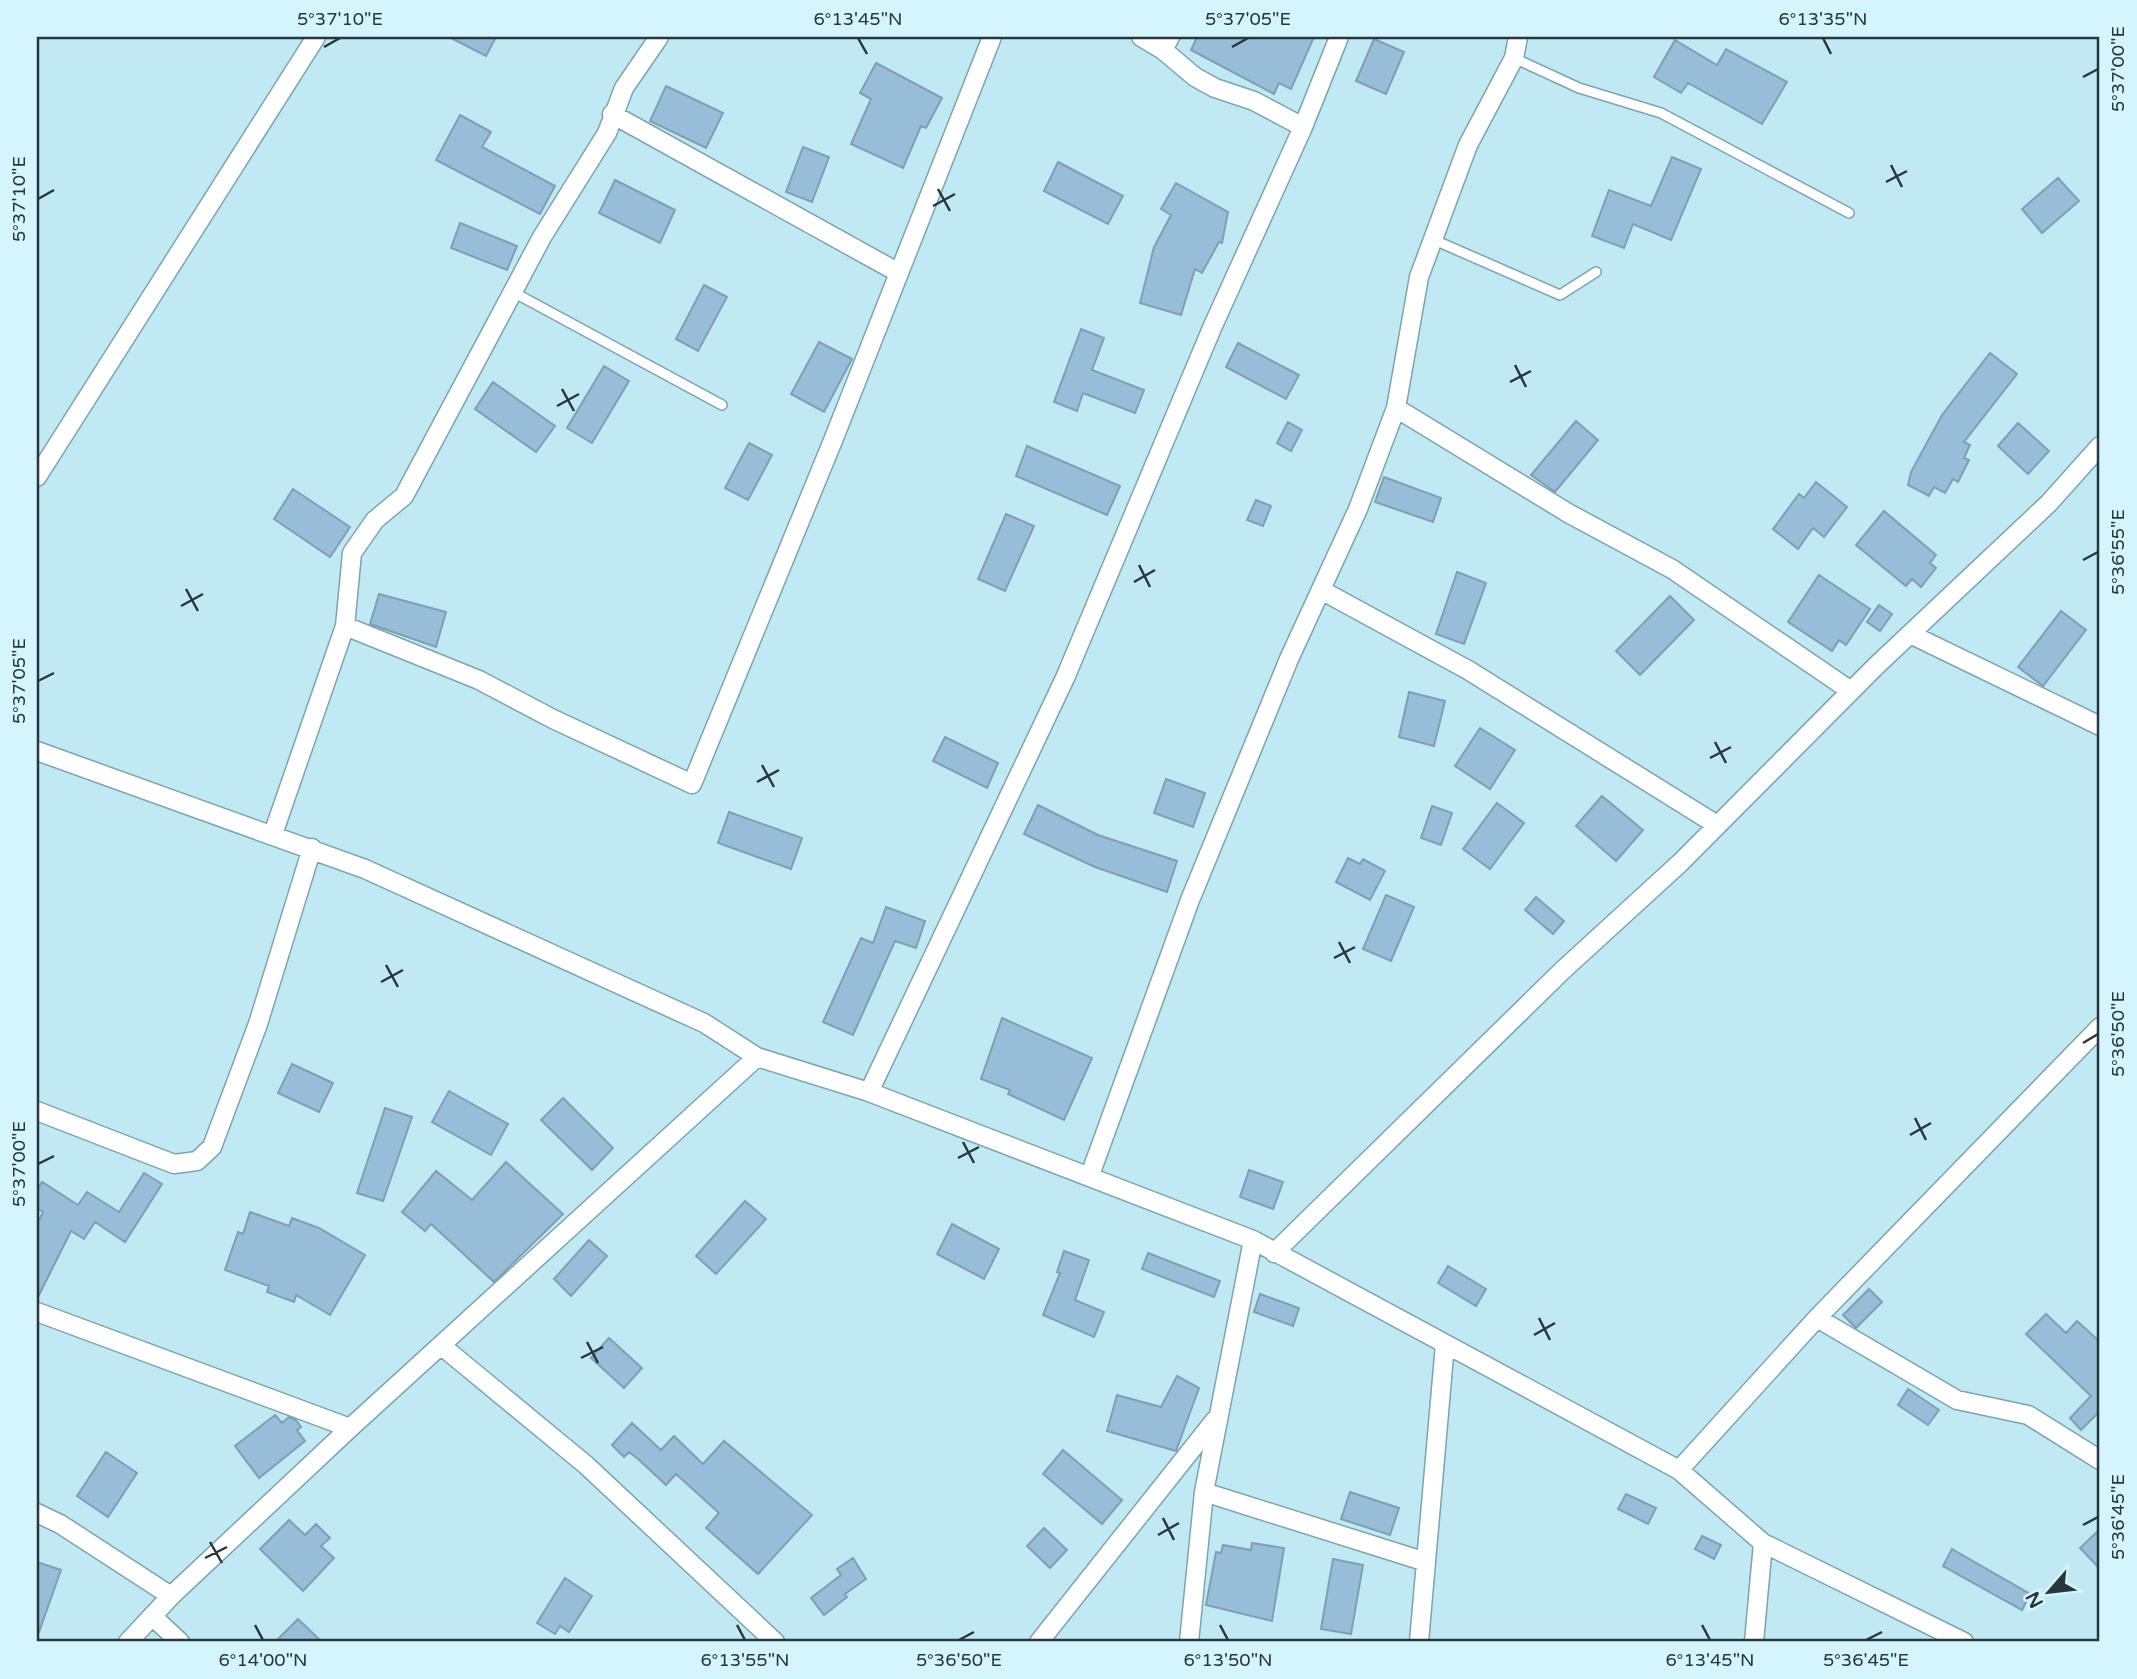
<svg xmlns="http://www.w3.org/2000/svg" width="2137" height="1679" viewBox="0 0 2137 1679" font-family="'Varela Round',sans-serif">
<style>
.building{fill:#97bdd8;stroke:#819eb2;stroke-width:2}
.lines{fill:none;stroke-linecap:round;stroke-linejoin:round}
.service-casing{stroke:#7da3ae;stroke-width:12}
.minor-casing{stroke:#7da3ae;stroke-width:21}
.service{stroke:#fff;stroke-width:9}
.minor{stroke:#fff;stroke-width:18}
.ticks{fill:none;stroke:#27373c;stroke-width:2.5}
.neatline{fill:none;stroke:#27373c;stroke-width:2.5}
.ticks-label{font-size:18px;text-anchor:middle;fill:#27373c}
</style>
<rect width="100%" height="100%" fill="#c1e9f4"/>
<path class="building" d="M449 37H496L486 56Z
M1197 37H1314L1291 89 1279 83 1274 94 1191 50Z
M1374 39 1404 52 1386 94 1356 81Z
M1675 40 1717 65 1726 49 1787 82 1762 124 1688 83 1681 93 1654 77Z
M876 63 942 98 926 128 921 126 903 168 851 144 871 99 860 93Z
M666 86 723 113 706 148 650 121Z
M460 115 491 132 482 147 555 186 540 214 436 160Z
M803 147 829 157 812 202 786 192Z
M1672 157 1701 169 1671 240 1633 224 1624 248 1592 236 1609 190 1651 206Z
M1058 162 1123 196 1108 224 1044 191Z
M2058 178 2079 201 2042 233 2022 209Z
M615 180 675 210 660 243 599 213Z
M1176 183 1228 212 1222 243 1219 242 1202 273 1195 269 1181 315 1140 303 1154 247 1171 215 1161 209Z
M460 223 517 246 507 270 451 248Z
M704 285 727 297 698 351 676 339Z
M1081 329 1104 338 1092 370 1144 390 1135 413 1083 393 1077 411 1054 402Z
M819 342 852 359 824 412 791 394Z
M1238 343 1299 375 1286 399 1226 367Z
M1990 353 2017 374 1964 442 1970 445 1964 458 1969 460 1958 482 1953 479 1945 493 1934 487 1929 496 1908 485 1911 472 1942 415Z
M604 366 629 381 592 443 567 428Z
M493 382 555 426 536 452 475 409Z
M1576 421 1598 440 1555 492 1531 475Z
M1288 422 1302 430 1291 451 1277 443Z
M2018 423 2049 451 2028 474 1998 446Z
M749 443 772 455 748 500 725 488Z
M1027 446 1120 486 1107 515 1016 476Z
M1384 477 1441 498 1433 522 1375 502Z
M1816 482 1847 507 1824 537 1813 528 1798 549 1773 529 1799 494 1804 498Z
M293 489 350 527 330 557 274 519Z
M1256 500 1271 506 1263 526 1247 520Z
M1884 511 1936 555 1930 563 1936 568 1921 587 1912 579 1906 586 1856 545Z
M1006 514 1034 526 1005 591 978 579Z
M1457 572 1486 583 1464 644 1436 634Z
M1819 575 1870 609 1846 645 1839 640 1832 651 1788 622Z
M379 594 446 612 436 647 370 624Z
M1670 596 1694 620 1640 675 1616 651Z
M1879 605 1892 614 1880 631 1867 622Z
M2061 611 2086 630 2043 686 2018 667Z
M1409 692 1445 701 1434 746 1399 737Z
M1480 728 1515 750 1490 789 1455 766Z
M945 737 998 763 987 788 933 761Z
M1166 779 1205 793 1193 827 1154 813Z
M1602 796 1643 830 1616 861 1576 826Z
M1497 803 1524 823 1490 869 1463 849Z
M1038 805 1098 835 1177 861 1167 892 1095 867 1024 834Z
M1432 806 1452 813 1441 845 1421 838Z
M729 812 802 838 791 869 718 843Z
M1348 858 1360 864 1363 859 1385 871 1370 900 1336 882Z
M1386 895 1414 907 1391 961 1363 949Z
M1536 897 1564 921 1553 934 1525 910Z
M886 907 925 921 916 948 895 941 853 1035 823 1022 861 938 873 943Z
M1002 1018 1092 1058 1064 1120 1008 1094 1010 1090 981 1079Z
M292 1064 333 1083 319 1112 278 1093Z
M449 1091 508 1124 491 1155 432 1122Z
M563 1098 613 1148 592 1170 541 1120Z
M385 1108 412 1117 383 1201 357 1193Z
M506 1162 563 1214 494 1282 431 1224 425 1231 402 1212 436 1171 472 1200Z
M1249 1170 1283 1182 1273 1209 1240 1197Z
M144 1173 162 1184 125 1242 95 1222 84 1239 71 1231 37 1299V1224L43 1212 37 1208V1190L42 1182 78 1205 87 1192 119 1212Z
M745 1201 766 1219 716 1274 696 1256Z
M250 1212 289 1226 292 1218 319 1228 365 1255 330 1315 296 1295 294 1302 267 1292 269 1286 225 1270 238 1232 243 1234Z
M952 1224 999 1249 984 1279 937 1254Z
M589 1240 607 1256 571 1296 554 1279Z
M1064 1251 1089 1260 1075 1300 1104 1312 1094 1337 1043 1315 1060 1273 1057 1272Z
M1148 1253 1220 1281 1214 1297 1142 1269Z
M1448 1266 1486 1289 1476 1306 1438 1283Z
M1869 1289 1882 1302 1856 1328 1843 1315Z
M1260 1294 1299 1308 1293 1326 1254 1312Z
M2046 1314 2066 1333 2077 1321 2100 1342V1411L2081 1430 2070 1418 2091 1396 2026 1334Z
M609 1338 642 1368 624 1388 591 1358Z
M1177 1376 1199 1388 1176 1451 1107 1431 1117 1395 1161 1407Z
M1908 1389 1939 1410 1928 1425 1898 1405Z
M275 1415 282 1423 289 1417 296 1420 301 1427 297 1430 305 1441 259 1478 235 1446Z
M632 1423 661 1450 674 1436 703 1464 724 1441 812 1515 758 1574 706 1528 719 1513 676 1474 666 1485 638 1459 629 1452 624 1457 612 1445Z
M1063 1450 1122 1500 1102 1524 1043 1474Z
M106 1452 137 1473 108 1517 77 1496Z
M1350 1492 1399 1508 1390 1535 1341 1519Z
M1626 1494 1656 1508 1648 1524 1618 1509Z
M289 1520 305 1535 316 1524 330 1538 321 1546 334 1558 303 1591 260 1549Z
M1044 1528 1067 1550 1050 1568 1027 1546Z
M2100 1529V1569L2080 1548Z
M1702 1536 1721 1545 1714 1559 1695 1549Z
M1252 1543 1284 1548 1272 1621 1206 1605 1216 1552 1221 1553 1223 1545 1251 1550Z
M1952 1549 2030 1594 2022 1610 1943 1566Z
M853 1558 866 1579 845 1594 847 1597 824 1615 811 1598 841 1575 837 1569Z
M1333 1559 1363 1565 1351 1634 1321 1629Z
M37 1562 61 1570 39 1632 37 1631Z
M565 1578 592 1596 569 1632 560 1626 555 1634 537 1623Z
M298 1619 322 1642H275Z"/>
<g class="lines">
<g class="service-casing">
<path id="service" d="M1514 58 1579 88 1661 113 1849 213
M1432 239 1560 295 1596 272
M513 292 722 405"/>
</g>
<g class="minor-casing">
<path id="minor" d="M1141 37 1163 50 1170 37
M1163 50 1195 77 1215 88 1254 101 1303 127
M612 114 899 273
M1396 408 1419 277 1468 145 1514 58 1518 37
M37 477 316 37
M1321 590 1468 670 1717 825
M345 626 479 680 553 719 692 784 834 438 992 37
M1910 634 2100 726
M37 751 365 869 704 1023 757 1057 869 1092 1253 1240 1679 1470 1763 1543 1964 1642
M273 834 345 626 352 553 375 520 404 496 542 237 607 133 624 88 659 37
M869 1092 1065 678 1212 328 1303 127 1339 37
M37 1111 174 1164 197 1161 212 1147 258 1024 312 848
M1090 1175 1190 900 1289 659 1358 509 1396 408 1568 513 1672 569 1851 691
M1274 1253 1563 970 1680 863 1876 666 2049 503 2100 446
M37 1312 350 1428
M1817 1318 1957 1400 2028 1415 2100 1460
M443 1347 586 1465 775 1642
M1679 1470 1817 1318 2100 1027
M1204 1492 1426 1562
M37 1513 60 1524 171 1596
M152 1616 180 1642
M128 1642 171 1596 350 1428 757 1057
M1039 1642 1215 1420
M1189 1642 1204 1492 1253 1240
M1419 1642 1445 1344
M1754 1642 1763 1543"/>
</g>
<use href="#service" class="service"/>
<use href="#minor" class="minor"/>
</g>
<path class="ticks" d="M858 38 867 54M1823 38 1831 54M324 47 340 38M1232 47 1248 38M2083 77 2098 69M1891 165 1902 187M1886 182 1907 171M938 189 950 211M38 199 54 190M933 206 955 194M1515 365 1526 387M1510 382 1531 371M562 389 574 411M557 406 579 394M2083 560 2098 552M1139 565 1150 587M1134 582 1155 570M186 589 198 611M181 606 203 594M38 681 54 673M1715 742 1726 763M1710 758 1731 747M762 765 774 787M757 782 779 770M1339 942 1350 963M1334 958 1355 947M386 965 398 987M381 982 403 970M2083 1043 2098 1034M1915 1118 1926 1140M1910 1135 1931 1123M963 1142 974 1163M958 1158 979 1147M38 1164 54 1156M1539 1318 1550 1340M1534 1335 1555 1323M587 1342 598 1363M581 1358 603 1347M1163 1518 1174 1540M2083 1525 2098 1517M1158 1535 1179 1523M210 1542 222 1563M205 1558 227 1547M255 1625 263 1640M737 1625 745 1640M1220 1625 1228 1640M1702 1625 1710 1640M959 1640 974 1632M1866 1640 1882 1632"/>
<rect width="2137" height="1679" fill="none" stroke="#d5f5fe" stroke-width="77"/>
<g transform="translate(2049 1592) rotate(242)" stroke="#d5f5fe" stroke-width="5" paint-order="stroke">
<path d="M0-5L12 26L0 18L-12 26Z" fill="#27373c"/>
<text y="-10" font-size="19" font-weight="bold" text-anchor="middle" fill="#27373c">N</text>
</g>
<rect x="38" y="38" width="2060" height="1602" class="neatline"/>
<g class="ticks-label">
<text x="340" y="25">5°37'10"E</text>
<text x="858" y="25">6°13'45"N</text>
<text x="1248" y="25">5°37'05"E</text>
<text x="1823" y="25">6°13'35"N</text>
<text transform="translate(2118 69) rotate(-90)" y="6">5°37'00"E</text>
<text transform="translate(19 199) rotate(-90)" y="6">5°37'10"E</text>
<text transform="translate(2118 552) rotate(-90)" y="6">5°36'55"E</text>
<text transform="translate(19 681) rotate(-90)" y="6">5°37'05"E</text>
<text transform="translate(2118 1034) rotate(-90)" y="6">5°36'50"E</text>
<text transform="translate(19 1164) rotate(-90)" y="6">5°37'00"E</text>
<text transform="translate(2118 1517) rotate(-90)" y="6">5°36'45"E</text>
<text x="263" y="1666">6°14'00"N</text>
<text x="745" y="1666">6°13'55"N</text>
<text x="959" y="1666">5°36'50"E</text>
<text x="1228" y="1666">6°13'50"N</text>
<text x="1710" y="1666">6°13'45"N</text>
<text x="1866" y="1666">5°36'45"E</text>
</g>
</svg>
